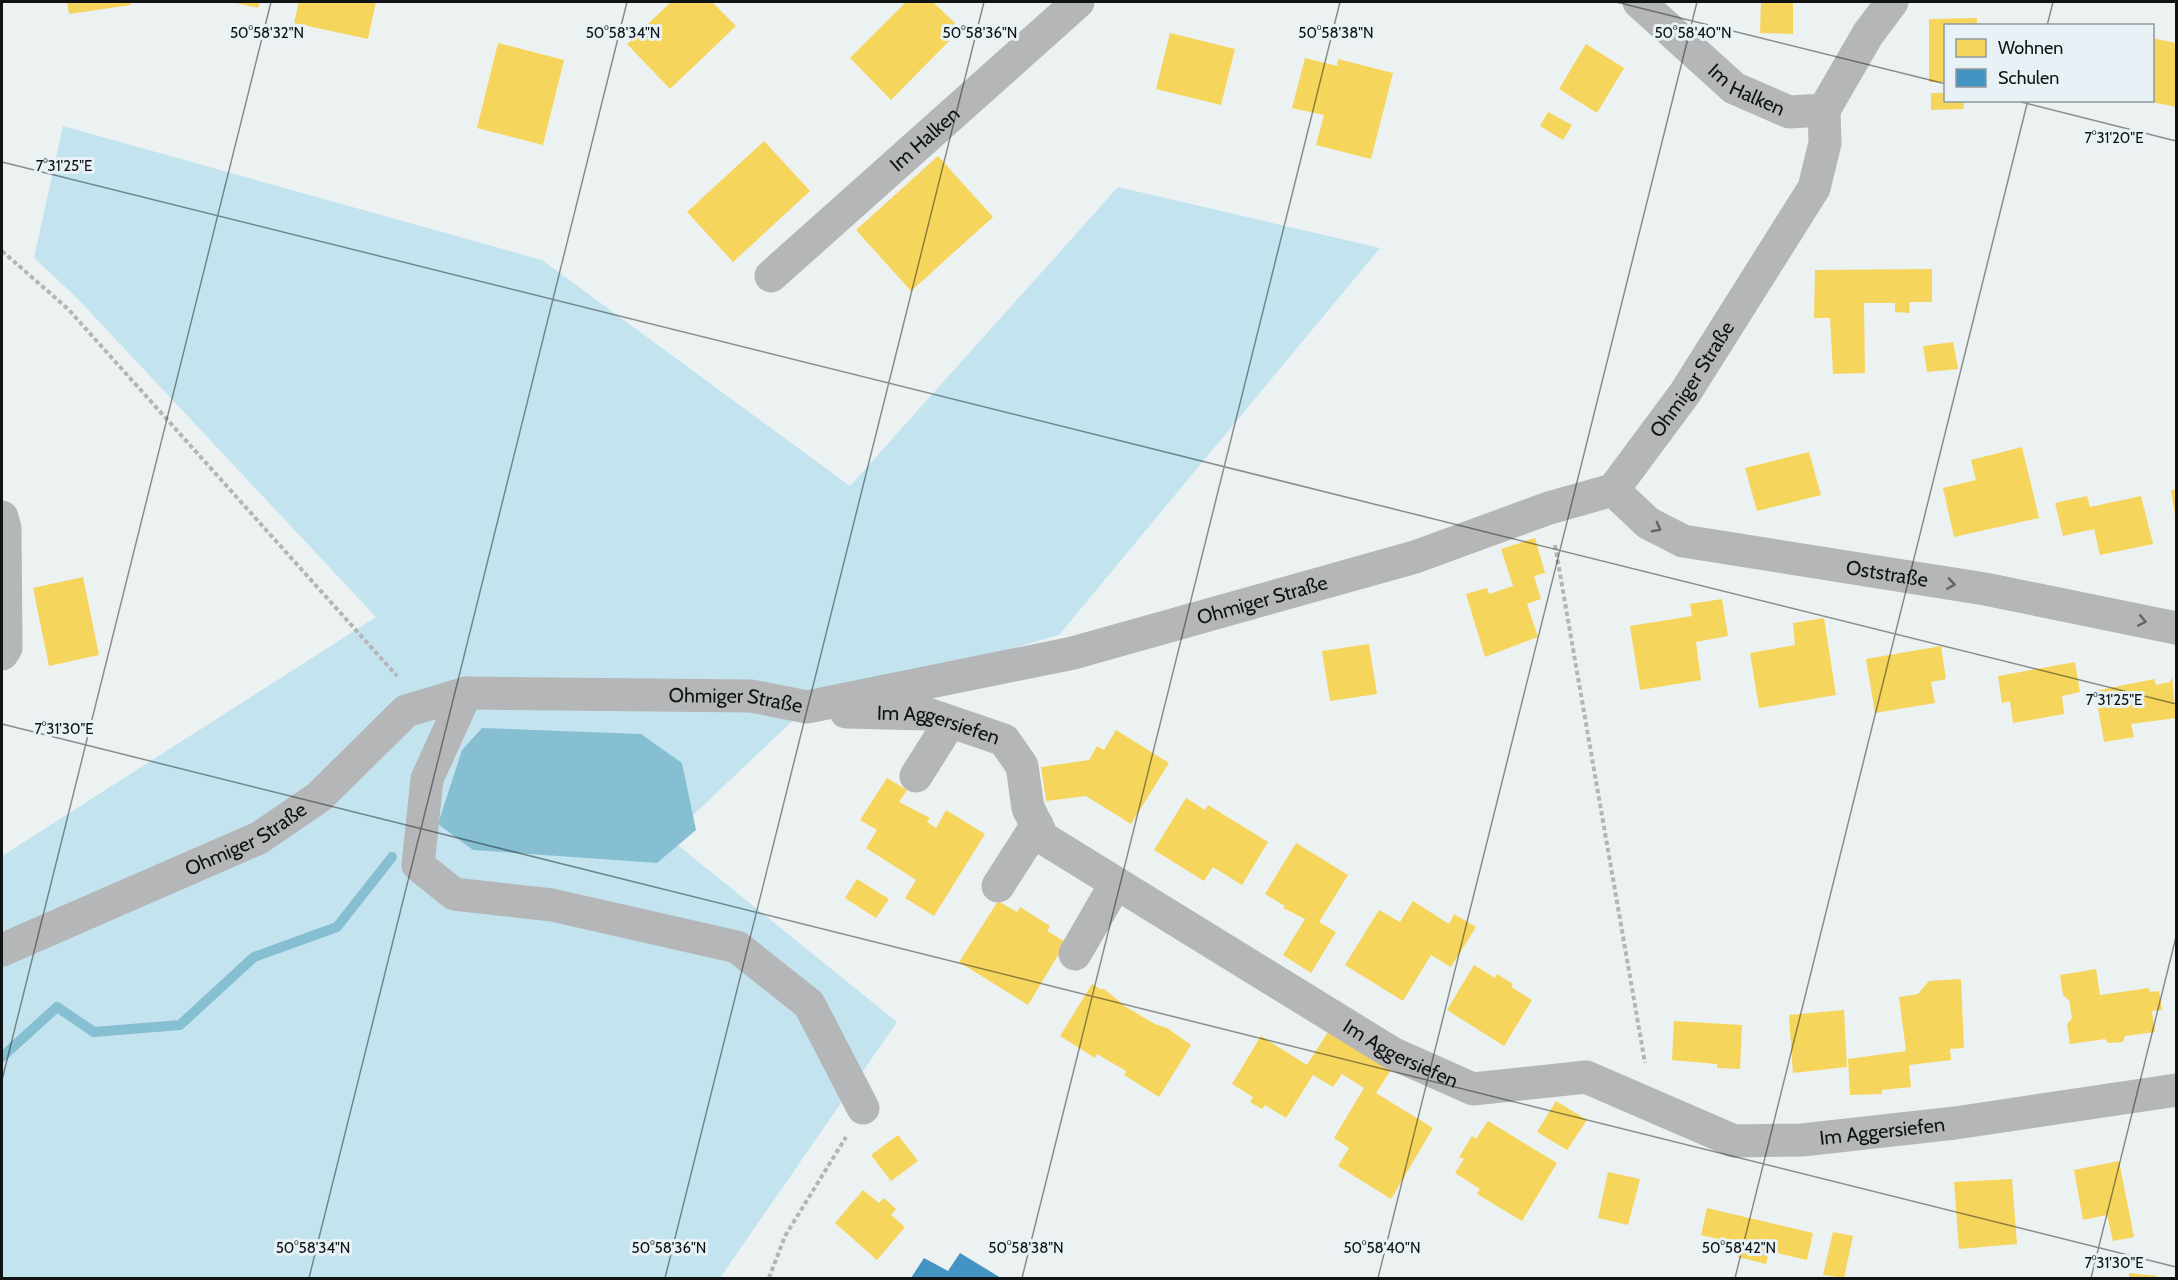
<svg xmlns="http://www.w3.org/2000/svg" width="2178" height="1280" viewBox="0 0 2178 1280" font-family="Cabin,sans-serif">
<style>
.green{fill:#c3e4ef}
.water{fill:#86bfd2}
.homes{fill:#f6d55c}
.schools{fill:#4393c3}
.lines{fill:none;stroke-linecap:round;stroke-linejoin:round}
.stream{stroke:#86bfd2;stroke-width:10}
.path{stroke:#b4b6b6;stroke-width:4;stroke-dasharray:4.5 3;stroke-linecap:butt}
.minor{stroke:#b5b6b7;stroke-width:33}
.oneway{stroke:#626466}
.ticks{fill:none;stroke:#0f1314;stroke-width:1.5;stroke-opacity:0.45}
.labels{text-anchor:middle;dominant-baseline:central;stroke-width:6;stroke-linejoin:round;paint-order:stroke}
.street-label{font-size:20px;fill:#0f1314;stroke:#e8f2f6}
.ticks-label{font-size:15px;text-anchor:middle;fill:#0f1314;stroke:#e8f2f6;stroke-width:6;stroke-linejoin:round;paint-order:stroke}
</style>
<rect width="100%" height="100%" fill="#ecf1f2"/>
<path class="green" d="M63 126 542 260 850 486 1118 187 1380 248 1059 635 807 707 669 838 897 1022 720 1278H2V856L376 617 75 296 34 258Z"/>
<path class="water" d="M482 728 641 734 682 763 696 830 657 863 473 850 438 824 462 750Z"/>
<path class="homes" d="M67 2H130L131 5 69 14Z
M231 2H260L258 8Z
M299 2H376L368 39 294 23Z
M671 2H712L736 26 670 89 627 44Z
M906 2H933L961 29 891 100 850 58Z
M1761 2H1793V34L1760 33Z
M1977 18V26H1946V82H1929V19Z
M1170 33 1235 49 1221 105 1156 89Z
M2152 38 2176 43V107L2152 102Z
M498 43 564 60 543 145 477 128Z
M1586 44 1624 68 1597 113 1559 89Z
M1305 58 1337 66 1338 59 1393 73 1371 159 1316 145 1324 115 1292 108Z
M1931 93H1946V100H1963L1964 109 1931 110Z
M1548 112 1572 125 1563 140 1540 126Z
M764 141 810 191 733 262 687 212Z
M938 156 993 217 911 291 856 230Z
M1932 269V302H1909L1910 313 1895 312V303H1864L1865 373 1833 374 1830 318H1814L1815 270Z
M1953 342 1958 369 1927 372 1923 346Z
M2022 447 2039 518 1954 537 1943 488 1976 480 1971 460Z
M1809 452 1821 495 1757 511 1745 468Z
M2176 489V515H2175L2171 490Z
M2087 496 2090 507 2141 496 2153 544 2100 555 2094 529 2063 536 2055 503Z
M1535 538 1545 573 1534 576 1541 599 1527 604 1538 637 1485 657 1466 594 1487 588 1489 594 1513 586 1501 549Z
M83 577 99 655 49 666 33 588Z
M1722 599 1728 636 1696 642 1701 680 1640 690 1630 626 1692 616 1690 604Z
M1824 618 1836 695 1759 708 1750 653 1795 645 1793 623Z
M1369 644 1377 694 1330 701 1322 651Z
M1941 646 1946 679 1931 682 1935 703 1875 713 1866 659Z
M2075 662 2080 692 2062 696 2064 714 2013 723 2010 701 2002 703 1998 676Z
M2172 677 2176 718 2131 724 2134 737 2104 742 2095 691 2154 679 2156 685 2170 682Z
M1116 730 1169 763 1131 824 1086 796 1046 801 1041 767 1089 760 1097 746 1104 750Z
M887 778 907 790 899 802 930 818 927 822 936 828 946 810 985 834 934 916 905 898 916 880 866 848 877 830 860 820Z
M1186 798 1205 810 1208 805 1268 842 1242 885 1213 867 1204 881 1154 850Z
M1296 843 1348 875 1319 922 1336 932 1311 973 1283 955 1305 919 1283 908 1285 906 1265 894Z
M857 879 889 899 876 918 845 898Z
M998 901 1017 912 1020 907 1050 926 1047 931 1066 942 1028 1005 959 962Z
M1413 901 1449 924 1454 914 1476 927 1451 967 1431 955 1403 1001 1345 965 1379 910 1400 922Z
M1474 965 1495 978 1497 974 1513 984 1511 987 1532 1000 1504 1046 1447 1010Z
M2096 969 2100 995 2149 988 2150 992 2159 991 2162 1010 2152 1011 2155 1032 2125 1036 2123 1042 2108 1043 2105 1039 2070 1044 2067 1024 2072 1018 2069 1000 2063 995 2060 975Z
M1961 979 1964 1048 1950 1049 1951 1060 1909 1065 1911 1087 1882 1090V1094L1850 1095 1848 1059 1906 1051 1899 997 1918 994 1929 981Z
M1092 984 1102 990 1103 988 1126 1007 1155 1024 1167 1028 1191 1045 1159 1097 1124 1075 1126 1071 1097 1054 1095 1058 1060 1036Z
M1844 1010 1847 1067 1793 1073 1789 1015Z
M1674 1021 1742 1025 1740 1069 1717 1068V1064L1672 1060Z
M1328 1032 1391 1070 1376 1093 1433 1128 1391 1199 1338 1166 1349 1148 1334 1138 1364 1088 1342 1074 1333 1087 1313 1075 1286 1118 1265 1105 1262 1109 1250 1102 1253 1097 1232 1084 1261 1036 1307 1065Z
M1556 1101 1587 1120 1567 1150 1537 1132Z
M1488 1121 1557 1163 1522 1221 1477 1194 1480 1189 1455 1173 1464 1159 1459 1157 1472 1136 1476 1139Z
M898 1135 918 1161 891 1181 871 1155Z
M2119 1161 2134 1237 2113 1241 2107 1215 2083 1220 2074 1170Z
M1608 1172 1640 1179 1628 1225 1598 1218Z
M2012 1179 2017 1244 1959 1249 1954 1182Z
M863 1190 879 1203 884 1198 896 1209 891 1215 905 1227 877 1260 835 1223Z
M1707 1208 1813 1233 1807 1260 1769 1251 1766 1264 1738 1257 1741 1244 1701 1235Z
M1833 1232 1853 1236 1844 1278 1823 1275Z
M2129 1273 2157 1276V1278H2129Z"/>
<path class="schools" d="M960 1253 1001 1278H911L924 1258 948 1271Z"/>
<g class="lines">
<path class="stream" d="M2 1057 57 1007 94 1032 180 1025 254 957 337 927 392 857"/>
<path class="path" d="M2 251 68 309 397 676
M1555 545 1645 1063
M769 1278 785 1236 846 1137"/>
<g class="minor">
<path id="s1" d="M1639 2 1734 88 1789 112 1824 110 1868 34 1892 2"/>
<path id="s2" d="M771 276 1078 2"/>
<path id="s3" d="M1613 490 1648 523 1683 541 1985 589 2176 628"/>
<path d="M2 517 5 528 6 648 2 654"/>
<path id="s4" d="M466 693 751 696 807 707 1073 653 1415 557 1549 508 1613 490 1685 393 1814 188 1825 143 1824 110"/>
<path id="s5" d="M846 712 928 714 1004 740 1022 766 1028 808 1043 838 1392 1053 1473 1089 1586 1077 1734 1141 1802 1140 1955 1123 2176 1090"/>
<path d="M916 776 950 722"/>
<path d="M998 886 1037 825"/>
<path id="s6" d="M2 950 259 838 319 797 406 711 466 693 427 779 418 865 454 894 552 905 737 947 809 1004 863 1108"/>
<path d="M1075 954 1116 883"/>
</g>
</g>
<defs><path id="oneway-chevron" d="M-2-3.5L2.5 0L-2 3.5" fill="none" stroke-width="1.6" stroke-linecap="round" stroke-linejoin="round" transform="scale(1.5)"/></defs>
<g class="oneway">
<use href="#oneway-chevron" transform="translate(1657 528) rotate(28)"/>
<use href="#oneway-chevron" transform="translate(1951 584) rotate(9)"/>
<use href="#oneway-chevron" transform="translate(2142 621) rotate(11)"/>
</g>
<path class="ticks" d="M1616 2 1946 84M2047 26 2053 2M2013 100 2176 141M2 162 2176 704M2 724 2176 1267M2 1080 271 2M309 1278 627 2M665 1278 984 2M1022 1278 1340 2M1378 1278 1697 2M1735 1278 2028 100M2091 1278 2176 937"/>
<g class="labels">
<g class="street-label">
<text stroke="none"><textPath href="#s1" startOffset="140">Im Halken</textPath></text>
<text stroke="none"><textPath href="#s2" startOffset="206">Im Halken</textPath></text>
<text stroke="none"><textPath href="#s4" startOffset="1314">Ohmiger Straße</textPath></text>
<text stroke="none"><textPath href="#s3" startOffset="294">Oststraße</textPath></text>
<text stroke="none"><textPath href="#s4" startOffset="810">Ohmiger Straße</textPath></text>
<text stroke="none"><textPath href="#s4" startOffset="270">Ohmiger Straße</textPath></text>
<text stroke="none"><textPath href="#s5" startOffset="94">Im Aggersiefen</textPath></text>
<text stroke="none"><textPath href="#s6" startOffset="268">Ohmiger Straße</textPath></text>
<text stroke="none"><textPath href="#s5" startOffset="688">Im Aggersiefen</textPath></text>
<text stroke="none"><textPath href="#s5" startOffset="1192">Im Aggersiefen</textPath></text>
</g>
</g>
<g class="ticks-label">
<text x="267" y="38">50°58'32"N</text>
<text x="623" y="38">50°58'34"N</text>
<text x="980" y="38">50°58'36"N</text>
<text x="1336" y="38">50°58'38"N</text>
<text x="1693" y="38">50°58'40"N</text>
<text x="2114" y="143">7°31'20"E</text>
<text x="64" y="171">7°31'25"E</text>
<text x="2114" y="705">7°31'25"E</text>
<text x="64" y="734">7°31'30"E</text>
<text x="313" y="1253">50°58'34"N</text>
<text x="669" y="1253">50°58'36"N</text>
<text x="1026" y="1253">50°58'38"N</text>
<text x="1382" y="1253">50°58'40"N</text>
<text x="1739" y="1253">50°58'42"N</text>
<text x="2114" y="1268">7°31'30"E</text>
</g>
<rect width="2178" height="1280" fill="none" stroke="#0f1314" stroke-width="6"/>
<rect x="1944" y="24" width="210" height="78" fill="#e8f2f6" stroke="#91999c" stroke-width="1.5"/>
<rect x="1956" y="39" width="30" height="18" fill="#f6d55c" stroke="#91999c" stroke-width="1.5"/>
<text x="1998" y="54" font-size="18" fill="#0f1314">Wohnen</text>
<rect x="1956" y="69" width="30" height="18" fill="#4393c3" stroke="#91999c" stroke-width="1.5"/>
<text x="1998" y="84" font-size="18" fill="#0f1314">Schulen</text>
</svg>
